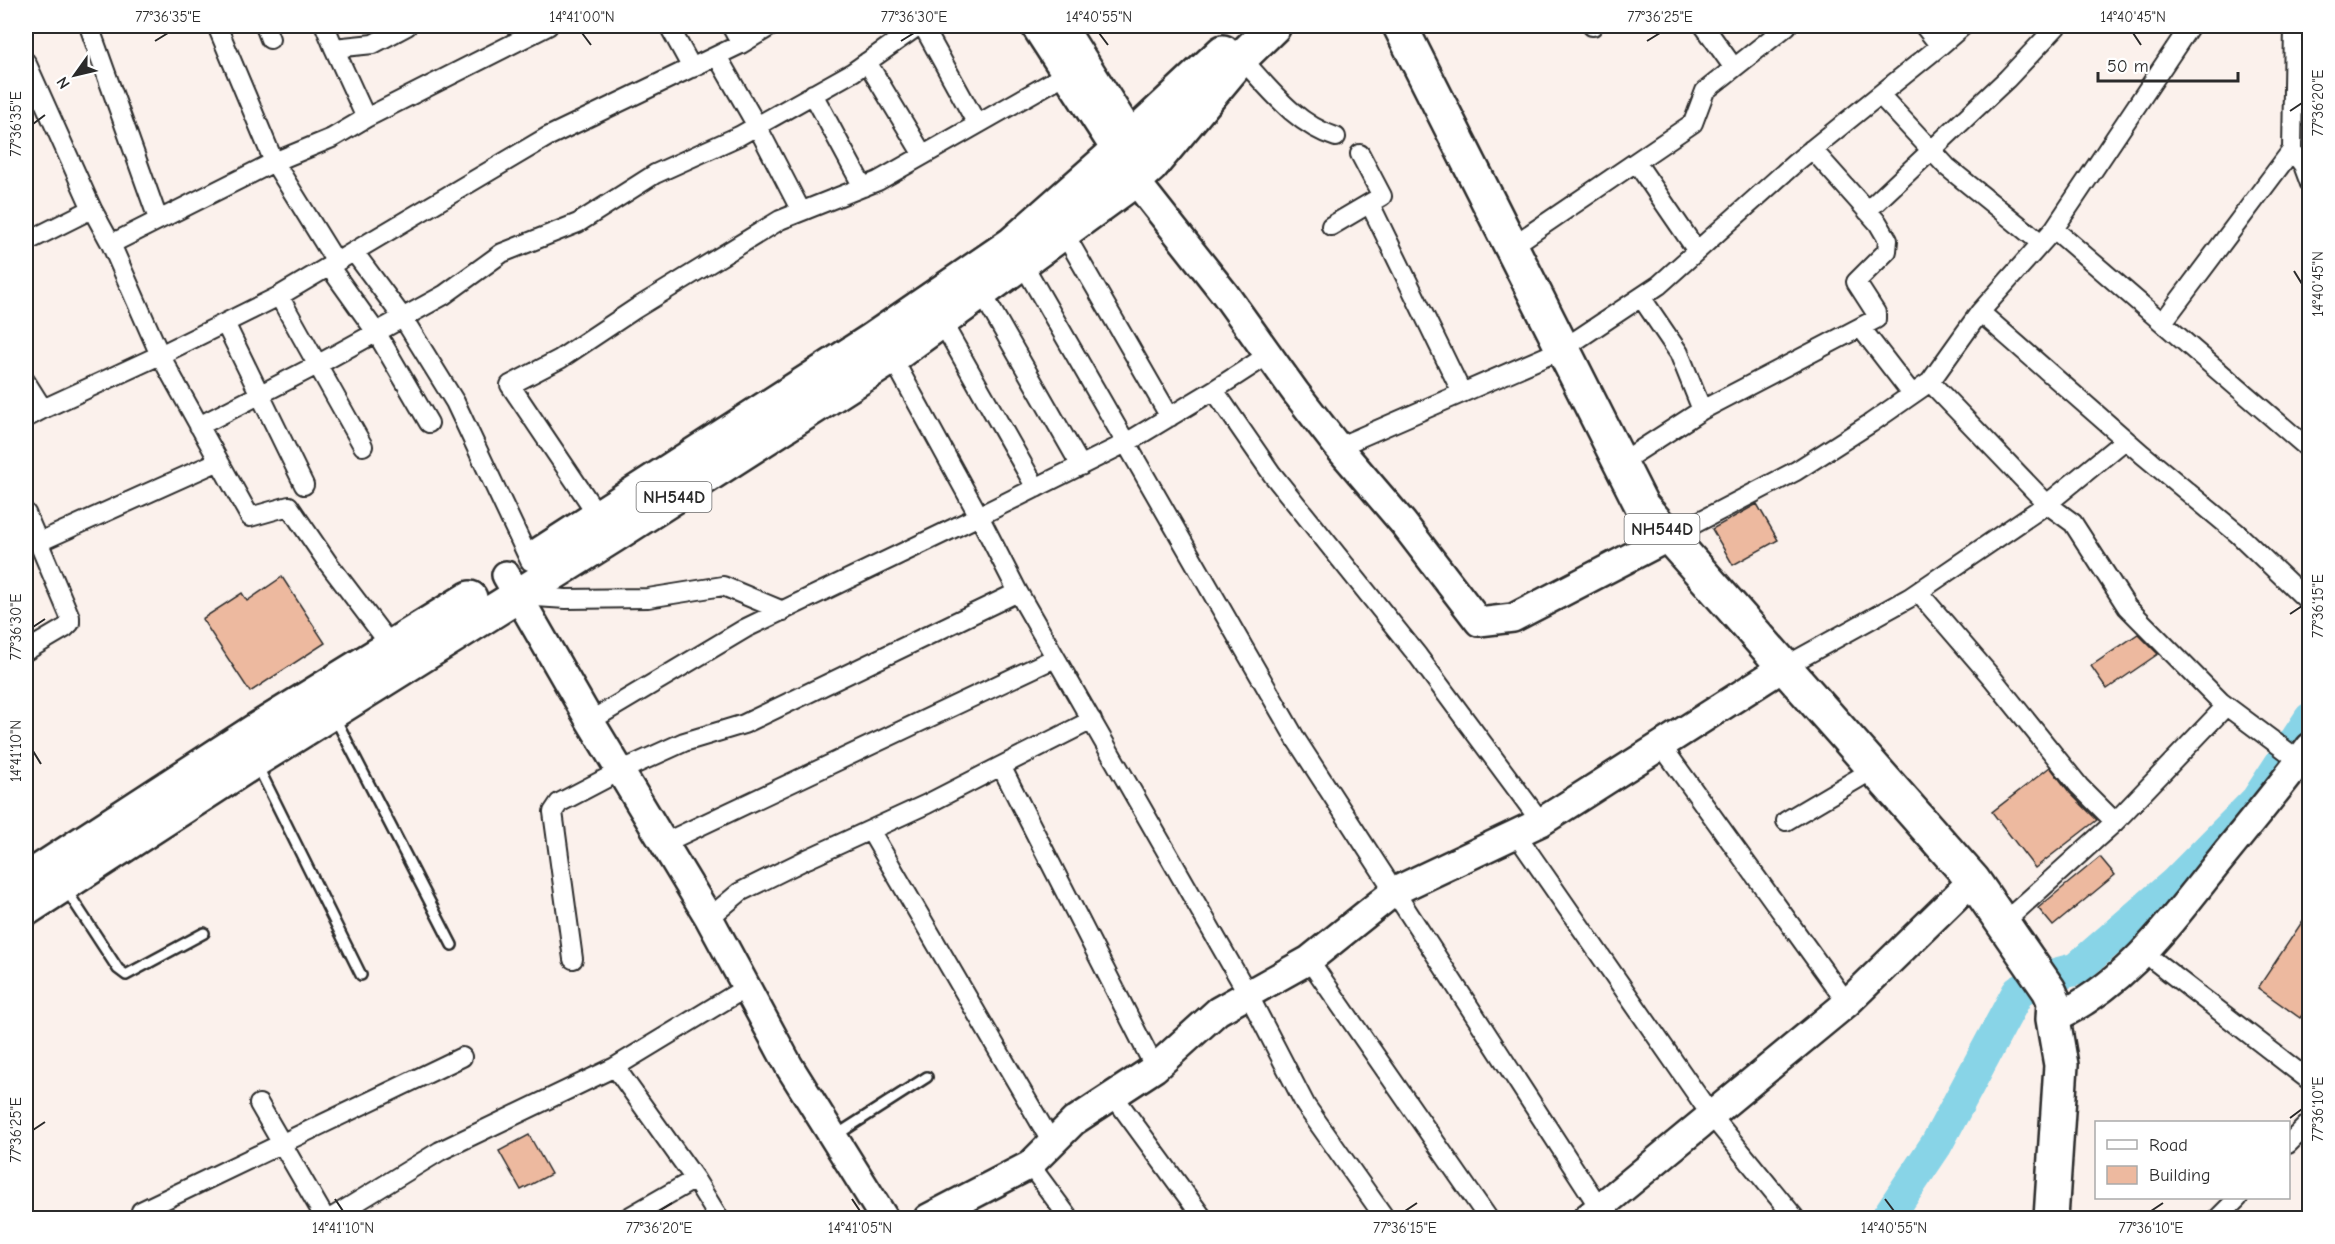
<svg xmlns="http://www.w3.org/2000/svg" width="2335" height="1244" viewBox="0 0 2335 1244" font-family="'Comic Neue',sans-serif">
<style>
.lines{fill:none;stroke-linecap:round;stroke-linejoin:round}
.river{stroke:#88d4e7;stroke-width:33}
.building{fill:#edb99f;stroke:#2b2b2b;stroke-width:1.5}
.lane-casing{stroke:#2b2b2b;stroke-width:14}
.street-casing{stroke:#2b2b2b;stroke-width:22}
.secondary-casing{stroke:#2b2b2b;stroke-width:32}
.highway-casing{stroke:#2b2b2b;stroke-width:38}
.lane{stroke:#fff;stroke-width:9}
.street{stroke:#fff;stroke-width:18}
.secondary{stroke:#fff;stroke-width:27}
.highway{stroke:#fff;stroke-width:33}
.ticks{fill:none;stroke:#2b2b2b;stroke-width:2}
.labels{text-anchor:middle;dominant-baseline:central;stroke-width:5;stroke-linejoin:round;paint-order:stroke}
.shield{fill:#fff;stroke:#6b6b6b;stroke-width:1.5}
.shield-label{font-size:18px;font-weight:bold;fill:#2b2b2b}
.neatline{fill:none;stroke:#2b2b2b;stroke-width:2}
.ticks-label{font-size:15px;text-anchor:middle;fill:#2b2b2b}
</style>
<rect width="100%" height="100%" fill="#fbf1ec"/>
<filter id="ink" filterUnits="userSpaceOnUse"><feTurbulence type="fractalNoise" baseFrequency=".0167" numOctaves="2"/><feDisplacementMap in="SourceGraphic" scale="12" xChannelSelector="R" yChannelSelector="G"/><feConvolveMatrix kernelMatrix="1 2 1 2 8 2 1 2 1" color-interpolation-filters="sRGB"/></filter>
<g filter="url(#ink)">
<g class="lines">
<path class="river" d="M1887 1218 1936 1145 2018 992 2046 977 2076 969 2174 884 2257 800 2310 719"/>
</g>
<path class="building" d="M1757 504 1778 540 1733 565 1712 529Z
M282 577 325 643 250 692 202 619 242 593 247 601Z
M2138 634 2158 654 2107 689 2091 666Z
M2050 767 2070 793 2097 820 2035 868 1992 812Z
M2100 857 2115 875 2053 926 2038 908Z
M2310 910V1004L2300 1018 2258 988Z
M529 1135 551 1174 521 1190 499 1151Z"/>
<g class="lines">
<g class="lane-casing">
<path id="lane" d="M335 718 452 945
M257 765 361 975
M65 888 118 969 126 975 204 933
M835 1136 927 1077"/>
</g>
<g class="street-casing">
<path id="street" d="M89 26 158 219
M217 26 274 162 336 262
M265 26 270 39
M325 26 334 48 373 44 407 26
M548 26 366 118 332 138 274 162 111 244 160 355 279 296 547 137 741 44 731 26
M669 26 692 68
M923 26 977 124
M1592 26H1593
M1924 26 1940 46 1963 26
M2190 26 2054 229 2310 450
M741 44 771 26
M334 48 366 118
M717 56 757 126 801 211
M1241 58C1269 88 1295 124 1336 137
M26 62 92 209 111 244
M867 62 923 155
M1734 68 1787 26
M813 94 863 187
M1880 95 1947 167 2041 243
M2292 150 2303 165 2310 184
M1636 162 1697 251
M1370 204 1462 393
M1867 211 2007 79 2057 26
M1331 226 1382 196 1360 154
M2054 229 1980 312 2142 454 2237 533 2310 603
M1064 233 1170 417
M26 242 92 209
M1511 247 1693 123 1705 91 1734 68 1704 26
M354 252 403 318 455 402 530 561
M1023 264 1126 443 979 516 1018 592 1248 994 1306 1106 1385 1218
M329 266 376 332 429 423
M982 293 1081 466
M279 296 363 446
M1980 312 1930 382 2047 504 2125 440
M942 322 1036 488
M2163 322 2292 150 2294 26
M225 323 304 485
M1861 328 1912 394
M1268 355 1214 390 1126 443 1297 741 1599 1207
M26 382 43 409 160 355 250 517 289 506 328 563 391 646
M1214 390 1272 474 1418 656 1541 822
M1702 410 1876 319V313L1856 282 1887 251 1888 240 1878 223 1812 149
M26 418 43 409
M199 426 317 365 444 295 502 253 578 223 655 174 739 136 853 72 918 26
M1338 447 1563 349 1659 285 1795 163 1940 46
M1620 463 1702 410 1679 353 1641 297
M26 513 70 617V623L65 628 26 651
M599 517 510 385 560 359 635 309 780 220 878 181 1066 74
M1669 537 1796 471 1871 423 1930 382
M39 542 219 461
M1918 592 1993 679 2079 786 2115 822 2226 706
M521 596 566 599 648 598 723 586 783 611
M1784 667 1909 598 2047 504 2073 523 2127 607 2221 702 2308 767
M590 721 746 628 979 516 892 357
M1661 745 1847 1003
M1001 766 1092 720
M1786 821 1874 769
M870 830 1052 1143
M1516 834 1711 1115 1795 1218
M664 843 1055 658
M709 918 740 892 807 859 927 804 1001 766 1155 1068
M2002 924 2115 822
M573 959 553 812 559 803 620 771 684 742 744 724 1018 592
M1309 960 1488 1218
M2156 962 2310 1081
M615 1067 695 1179
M1113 1095 1203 1218
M259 1104 325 1218
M2288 1144 2310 1122
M1030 1165 1069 1218
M141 1211 462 1057
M331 1218 440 1151 615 1067 747 987
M627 1218 695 1179 719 1218
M2218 1218 2238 1198"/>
</g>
<g class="secondary-casing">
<path id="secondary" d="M1035 26 1135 180 1225 294 1296 393 1338 447 1403 523 1479 622 1513 618 1669 537
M1062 26 1143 154
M506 575 590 721 709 918 789 1066 884 1218
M2053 1019C2130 982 2169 923 2221 859 2251 822 2282 785 2310 747
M928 1218 1030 1165 1074 1121 1155 1068 1218 1011 1309 960 1395 891 1541 822 1784 667
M1587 1218 1847 1003 1973 880"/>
</g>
<g class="highway-casing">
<path id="highway" d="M1400 26 1642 506 1973 880 2049 990 2054 1001 2053 1019 2061 1065 2051 1218
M542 553 872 340 1012 244 1116 152 1223 52
M26 880 258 729 470 598
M26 909 254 761 613 536 892 357 1135 180 1151 166 1241 58 1274 26"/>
</g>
<use href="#lane" class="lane"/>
<use href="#street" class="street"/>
<use href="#secondary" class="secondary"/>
<use href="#highway" class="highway"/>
</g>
</g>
<path class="ticks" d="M582 33 591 45M1099 33 1108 45M2133 33 2141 45M155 41 168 33M901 41 914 33M1647 41 1660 33M2290 111 2302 103M33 124 45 115M2294 271 2302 284M2290 614 2302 606M33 627 45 619M33 751 41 764M2290 1118 2302 1109M33 1130 45 1122M335 1199 343 1211M852 1199 860 1211M1885 1199 1894 1211M659 1211 672 1203M1405 1211 1417 1203M2151 1211 2163 1203"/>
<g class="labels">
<g class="shield">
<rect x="636.5" y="482" width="75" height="30" rx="4.5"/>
<rect x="1624.5" y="514" width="75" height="30" rx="4.5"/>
</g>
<g class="shield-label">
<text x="674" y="497">NH544D</text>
<text x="1662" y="529">NH544D</text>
</g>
</g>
<rect width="2335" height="1244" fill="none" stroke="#fff" stroke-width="66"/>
<rect x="2095" y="1121" width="195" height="78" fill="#ffffff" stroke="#aaaaaa" stroke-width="1.5"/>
<rect x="2107" y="1140" width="30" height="9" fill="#ffffff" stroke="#aaaaaa" stroke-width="1.5"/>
<text x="2149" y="1151" font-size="18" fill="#2b2b2b">Road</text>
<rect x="2107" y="1166" width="30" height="18" fill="#edb99f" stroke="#aaaaaa" stroke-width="1.5"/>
<text x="2149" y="1181" font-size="18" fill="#2b2b2b">Building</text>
<g transform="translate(75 75) rotate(236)" stroke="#ffffff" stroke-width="4.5" paint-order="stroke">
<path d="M0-4.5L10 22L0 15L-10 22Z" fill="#2b2b2b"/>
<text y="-9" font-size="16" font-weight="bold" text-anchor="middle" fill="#2b2b2b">N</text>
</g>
<path d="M2098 72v9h140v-9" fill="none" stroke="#2b2b2b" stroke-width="3"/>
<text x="2107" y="72" font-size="18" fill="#2b2b2b" stroke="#ffffff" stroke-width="4.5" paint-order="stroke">50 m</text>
<rect x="33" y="33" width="2269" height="1178" class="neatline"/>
<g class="ticks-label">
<text x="168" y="22">77°36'35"E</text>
<text x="582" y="22">14°41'00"N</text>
<text x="914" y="22">77°36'30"E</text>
<text x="1099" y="22">14°40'55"N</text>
<text x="1660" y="22">77°36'25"E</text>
<text x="2133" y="22">14°40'45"N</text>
<text transform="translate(2318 103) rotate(-90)" y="5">77°36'20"E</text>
<text transform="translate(16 124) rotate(-90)" y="5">77°36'35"E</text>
<text transform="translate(2318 284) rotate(-90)" y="5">14°40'45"N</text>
<text transform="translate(2318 606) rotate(-90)" y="5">77°36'15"E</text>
<text transform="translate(16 627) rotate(-90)" y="5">77°36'30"E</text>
<text transform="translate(16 751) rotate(-90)" y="5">14°41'10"N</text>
<text transform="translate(2318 1109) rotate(-90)" y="5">77°36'10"E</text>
<text transform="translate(16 1130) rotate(-90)" y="5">77°36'25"E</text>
<text x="343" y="1233">14°41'10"N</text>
<text x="659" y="1233">77°36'20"E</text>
<text x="860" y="1233">14°41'05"N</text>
<text x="1405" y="1233">77°36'15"E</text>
<text x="1894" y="1233">14°40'55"N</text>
<text x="2151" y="1233">77°36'10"E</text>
</g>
</svg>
